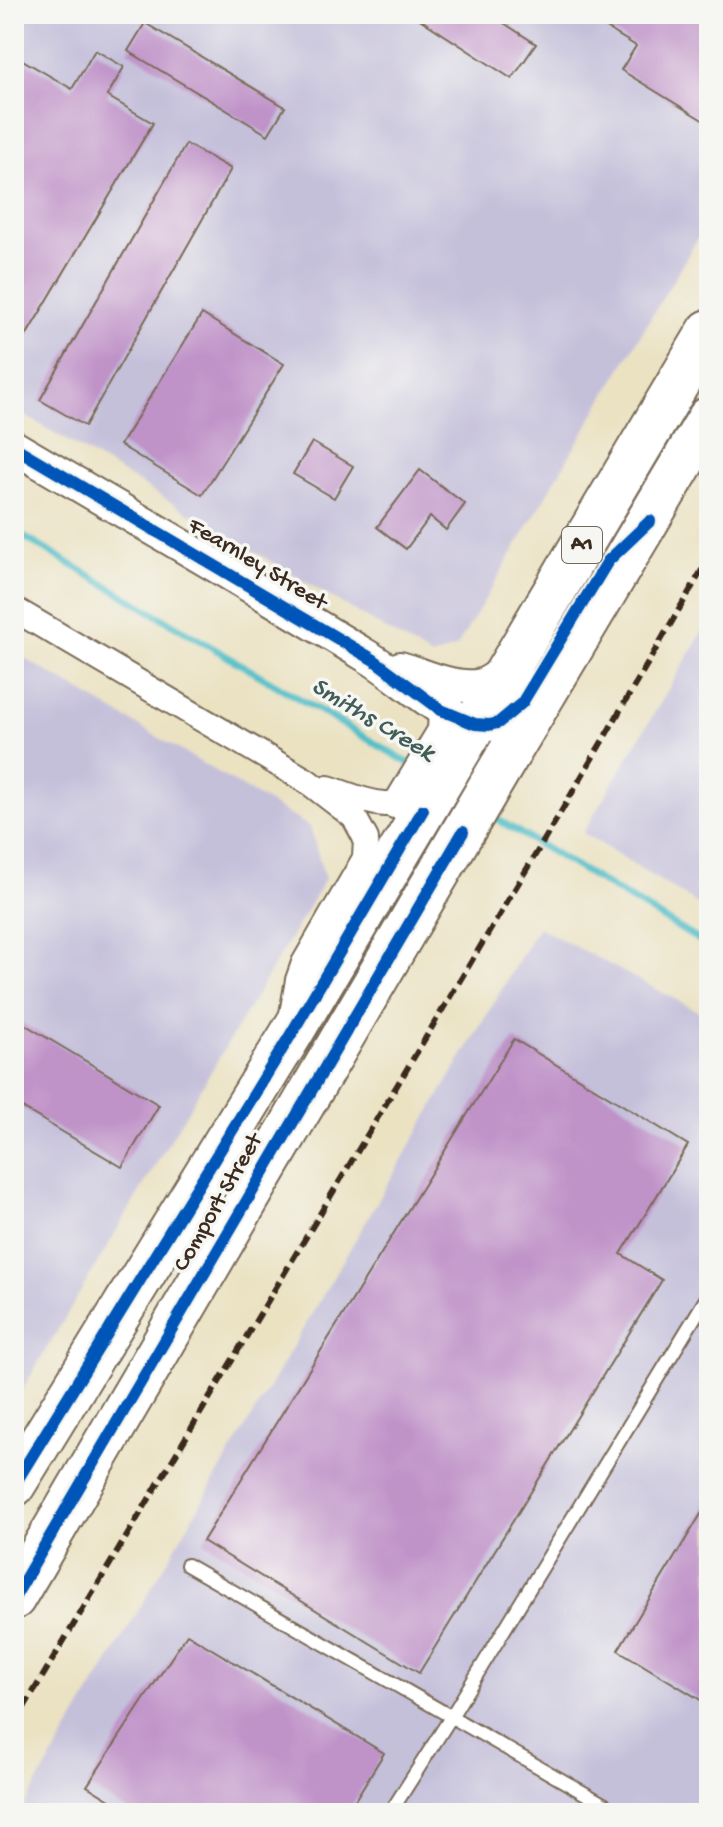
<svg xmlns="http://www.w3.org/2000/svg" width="723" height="1827" viewBox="0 0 723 1827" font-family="'Gochi Hand',sans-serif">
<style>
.industrial{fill:#c5c0da}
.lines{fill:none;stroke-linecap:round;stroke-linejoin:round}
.stream{stroke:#4fbdc7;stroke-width:7}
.building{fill:#bf92c8}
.service-casing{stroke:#796a57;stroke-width:16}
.minor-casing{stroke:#796a57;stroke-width:28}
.tertiary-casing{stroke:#796a57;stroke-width:36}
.trunk-casing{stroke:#796a57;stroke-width:46}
.service{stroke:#fff;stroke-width:12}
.minor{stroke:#fff;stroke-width:24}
.tertiary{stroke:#fff;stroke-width:32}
.trunk{stroke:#fff;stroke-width:42}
.rail{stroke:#3b2a1e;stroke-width:6;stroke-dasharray:12 6;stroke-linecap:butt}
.cycleway-casing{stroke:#f6f6f2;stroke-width:17}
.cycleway{stroke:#0057b8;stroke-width:12}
.labels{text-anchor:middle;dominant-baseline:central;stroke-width:7;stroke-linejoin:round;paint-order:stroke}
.shield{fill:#f6f6f2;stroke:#73675e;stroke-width:2}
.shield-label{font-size:22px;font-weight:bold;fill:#3b2a1e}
.street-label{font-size:24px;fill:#3b2a1e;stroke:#f6f6f2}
.water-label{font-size:26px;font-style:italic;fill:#425d59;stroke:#f6f6f2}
</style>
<rect width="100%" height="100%" fill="#f6f6f2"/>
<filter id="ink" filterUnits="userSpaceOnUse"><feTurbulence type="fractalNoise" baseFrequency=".0125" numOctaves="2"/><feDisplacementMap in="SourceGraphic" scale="16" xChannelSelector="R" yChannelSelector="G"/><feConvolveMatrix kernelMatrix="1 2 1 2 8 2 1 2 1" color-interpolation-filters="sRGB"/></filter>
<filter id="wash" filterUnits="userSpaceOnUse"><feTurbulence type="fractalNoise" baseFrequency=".006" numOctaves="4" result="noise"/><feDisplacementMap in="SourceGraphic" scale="32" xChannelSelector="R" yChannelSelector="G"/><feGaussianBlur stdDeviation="1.8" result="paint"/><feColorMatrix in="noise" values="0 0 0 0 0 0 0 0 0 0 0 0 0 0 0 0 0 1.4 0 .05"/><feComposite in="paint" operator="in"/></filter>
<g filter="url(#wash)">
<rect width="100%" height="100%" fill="#ebe2c2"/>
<path class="industrial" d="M14 14H709V219L457 647 432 657 14 409Z
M709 621V911L583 833Z
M14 652 310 827 325 879 14 1404Z
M538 927 709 1017V1813H20Z"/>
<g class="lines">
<path class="stream" d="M14 531 412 765
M490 815 709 946"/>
</g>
<g id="blocks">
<path class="building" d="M412 14H490L536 44 512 79Z
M584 14H709V124L621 70 636 46Z
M145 23 285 107 268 135 128 51Z
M95 50 124 67 107 96 153 123 14 356V55L72 89Z
M186 144 231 169 85 426 40 400Z
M202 314 284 364 202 495 120 445Z
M312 442 353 466 334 498 293 474Z
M420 470 465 504 446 530 430 517 406 549 377 527Z
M14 1018 159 1105 122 1167 14 1103Z
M514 1039 688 1145 621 1254 662 1280 419 1673 203 1541Z
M709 1501V1705L618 1650Z
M187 1634 384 1753 347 1813H131L87 1786Z"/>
</g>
</g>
<g filter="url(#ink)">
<use href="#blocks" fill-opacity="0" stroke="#796a57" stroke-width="2"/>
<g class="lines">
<g class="service-casing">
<path id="service" d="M187 1565 619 1813
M390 1813 451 1717 709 1294"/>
</g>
<g class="minor-casing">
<path id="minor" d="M14 609 307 781 354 817 366 839 365 858 304 963 298 980 292 1014
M328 788C376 804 383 811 432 795
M394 806 440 730 441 710"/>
</g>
<g class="tertiary-casing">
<path id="tertiary" d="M14 447C133 517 252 586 370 658 400 676 445 720 478 725 503 728 523 706 535 686
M400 668C425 675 455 691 481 685 490 683 500 674 508 669"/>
</g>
<g class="trunk-casing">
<path id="trunk" d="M14 1485 290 1036 709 331
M14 1598 495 777 709 418"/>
</g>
<use href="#service" class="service"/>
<use href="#minor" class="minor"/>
<use href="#tertiary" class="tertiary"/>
<use href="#trunk" class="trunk"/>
<path class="rail" d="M14 1724 558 817 709 558"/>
<g class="cycleway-casing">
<path id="cycleway" d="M14 447 374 660 441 710 475 724 489 725 498 723 522 703 608 561 650 521
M14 1485 290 1036 423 810
M14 1598 463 832"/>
</g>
<use href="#cycleway" class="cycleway"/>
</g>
</g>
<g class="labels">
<rect class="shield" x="562" y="527" width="40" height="36" rx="6"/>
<g class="shield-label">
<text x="582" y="545">A1</text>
</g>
<g class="street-label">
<text transform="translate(257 565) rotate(31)">Fearnley Street</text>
<text transform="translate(219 1203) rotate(-60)">Comport Street</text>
</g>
<g class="water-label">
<text transform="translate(372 721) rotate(31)">Smiths Creek</text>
</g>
</g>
<rect width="723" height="1827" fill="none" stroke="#f6f6f2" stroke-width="48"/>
</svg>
